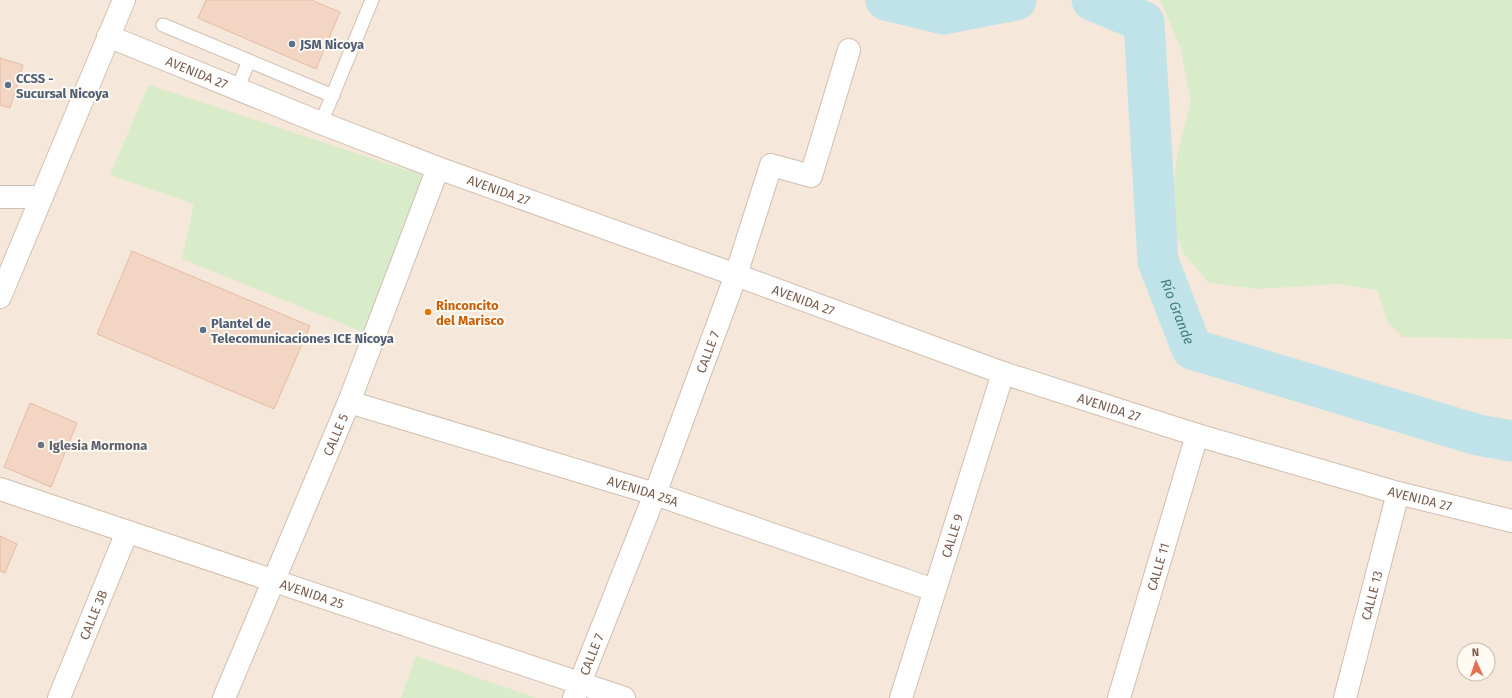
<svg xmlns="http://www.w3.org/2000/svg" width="1512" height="698" viewBox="0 0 1512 698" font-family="'Fira Sans',sans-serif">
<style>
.residential{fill:#f5e8da;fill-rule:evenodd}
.green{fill:#d8ecc9}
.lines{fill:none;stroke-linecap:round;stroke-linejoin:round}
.river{stroke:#bfe3e8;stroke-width:41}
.building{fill:#f3d5c3;stroke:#e6bba3}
.service-casing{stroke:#d1beb0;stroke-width:15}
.minor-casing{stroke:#d1beb0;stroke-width:24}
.tertiary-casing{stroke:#d1beb0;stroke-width:24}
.secondary-casing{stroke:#d6c0b0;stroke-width:24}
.service{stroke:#fff;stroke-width:13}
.minor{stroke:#fff;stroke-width:22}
.tertiary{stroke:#fff;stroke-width:22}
.secondary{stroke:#fff;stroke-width:22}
.service-dot{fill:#5c6f8a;stroke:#fffaf3;stroke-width:1.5}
.food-dot{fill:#e8710a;stroke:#fffaf3;stroke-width:1.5}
.worship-dot{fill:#6b7280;stroke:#fffaf3;stroke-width:1.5}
.labels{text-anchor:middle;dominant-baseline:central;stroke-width:4;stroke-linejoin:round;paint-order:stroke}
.service-label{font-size:13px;font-weight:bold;fill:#4e5e75;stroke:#fffaf3;text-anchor:start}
.street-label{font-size:13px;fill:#7a5c4d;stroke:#fffaf3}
.food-label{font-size:13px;font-weight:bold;fill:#c56008;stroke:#fffaf3;text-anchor:start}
.worship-label{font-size:13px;font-weight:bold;fill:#5b616d;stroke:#fffaf3;text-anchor:start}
.water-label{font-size:14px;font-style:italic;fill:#437c86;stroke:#fffaf3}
</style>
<rect width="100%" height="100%" fill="#fdf6ec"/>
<path class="residential" d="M0 0H1512V698H0ZM1464 650H1488V674H1464Z"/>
<path class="green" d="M1160 0H1512V339L1403 337 1387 321 1377 290 1337 284 1257 289 1209 283 1183 252 1174 229 1172 197 1178 150 1191 101 1180 46Z
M149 85 425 176 368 334 182 259 194 204 110 175 143 98Z
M416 656 536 698H401Z"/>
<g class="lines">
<g class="river">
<path d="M886 0 944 14 1016 0"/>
<path id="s1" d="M1092 0 1144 22 1158 261 1192 349 1478 435 1512 441"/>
</g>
</g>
<path class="building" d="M206 0H311L340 12 316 69 198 18Z
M0 58 23 65 10 108 0 105Z
M132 251 310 326 274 409 97 334Z
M30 403 77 423 51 487 4 467Z
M0 536 17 544 5 573 0 571Z"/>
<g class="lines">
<g class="service-casing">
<path id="service" d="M163 25 333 96
M237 89 249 61
M321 123 372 0"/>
</g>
<g class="minor-casing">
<g id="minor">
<path id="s2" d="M108 36 321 123 438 168 736 275 1003 373 1197 435 1398 493 1512 521"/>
<path id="s3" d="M349 402 655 494 934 590"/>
<path id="s4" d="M0 489 624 698"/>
<path id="s5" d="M59 698 127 532"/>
<path id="s6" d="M224 698 349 402 438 168"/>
<path id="s7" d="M574 698 655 494 736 275 771 165 811 176 849 50"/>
<path id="s8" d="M901 698 1003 373"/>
<path id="s9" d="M1119 698 1197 435"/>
<path id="s10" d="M1345 698 1398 493"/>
</g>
</g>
<g class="tertiary-casing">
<path id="tertiary" d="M0 197H42"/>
</g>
<g class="secondary-casing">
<path id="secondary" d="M0 297 124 0"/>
</g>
<use href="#service" class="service"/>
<use href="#minor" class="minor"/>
<use href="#tertiary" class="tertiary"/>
<use href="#secondary" class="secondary"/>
</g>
<g class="service-dot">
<circle cx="292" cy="44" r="4"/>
<circle cx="8" cy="85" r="4"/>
<circle cx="203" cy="330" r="4"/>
</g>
<circle class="food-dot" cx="428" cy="312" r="4"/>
<circle class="worship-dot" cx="41" cy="445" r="4"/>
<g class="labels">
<g class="service-label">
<text x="300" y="44">JSM Nicoya</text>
<text x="16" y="78">CCSS -<tspan x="16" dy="15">Sucursal Nicoya</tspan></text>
<text x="211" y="323">Plantel de<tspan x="211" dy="15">Telecomunicaciones ICE Nicoya</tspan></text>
</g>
<g class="street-label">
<text stroke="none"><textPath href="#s2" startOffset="96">AVENIDA 27</textPath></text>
<text stroke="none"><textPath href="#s2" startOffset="420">AVENIDA 27</textPath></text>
<text stroke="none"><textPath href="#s2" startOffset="744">AVENIDA 27</textPath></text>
<text stroke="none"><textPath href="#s7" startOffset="371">CALLE 7</textPath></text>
<text stroke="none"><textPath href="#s2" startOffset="1068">AVENIDA 27</textPath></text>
<text stroke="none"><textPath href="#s6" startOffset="286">CALLE 5</textPath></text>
<text stroke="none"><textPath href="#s3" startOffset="307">AVENIDA 25A</textPath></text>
<text stroke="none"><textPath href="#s2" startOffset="1392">AVENIDA 27</textPath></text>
<text stroke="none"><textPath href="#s8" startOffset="170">CALLE 9</textPath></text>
<text stroke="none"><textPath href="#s9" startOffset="137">CALLE 11</textPath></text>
<text stroke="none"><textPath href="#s4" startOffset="329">AVENIDA 25</textPath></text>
<text stroke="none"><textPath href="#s10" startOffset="106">CALLE 13</textPath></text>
<text stroke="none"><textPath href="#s5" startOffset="90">CALLE 3B</textPath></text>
<text stroke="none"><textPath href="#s7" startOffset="47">CALLE 7</textPath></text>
</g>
<g class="food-label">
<text x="436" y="305">Rinconcito<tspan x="436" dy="15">del Marisco</tspan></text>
</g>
<g class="worship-label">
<text x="49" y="445">Iglesia Mormona</text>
</g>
<g class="water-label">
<text stroke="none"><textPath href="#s1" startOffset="350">Río Grande</textPath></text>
</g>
</g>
<g transform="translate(1476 662) rotate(357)"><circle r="19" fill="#fffaf3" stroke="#cabbb1"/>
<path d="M0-3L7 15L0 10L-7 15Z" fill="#e76f51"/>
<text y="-6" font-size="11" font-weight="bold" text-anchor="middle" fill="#7a5c4d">N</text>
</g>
</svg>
